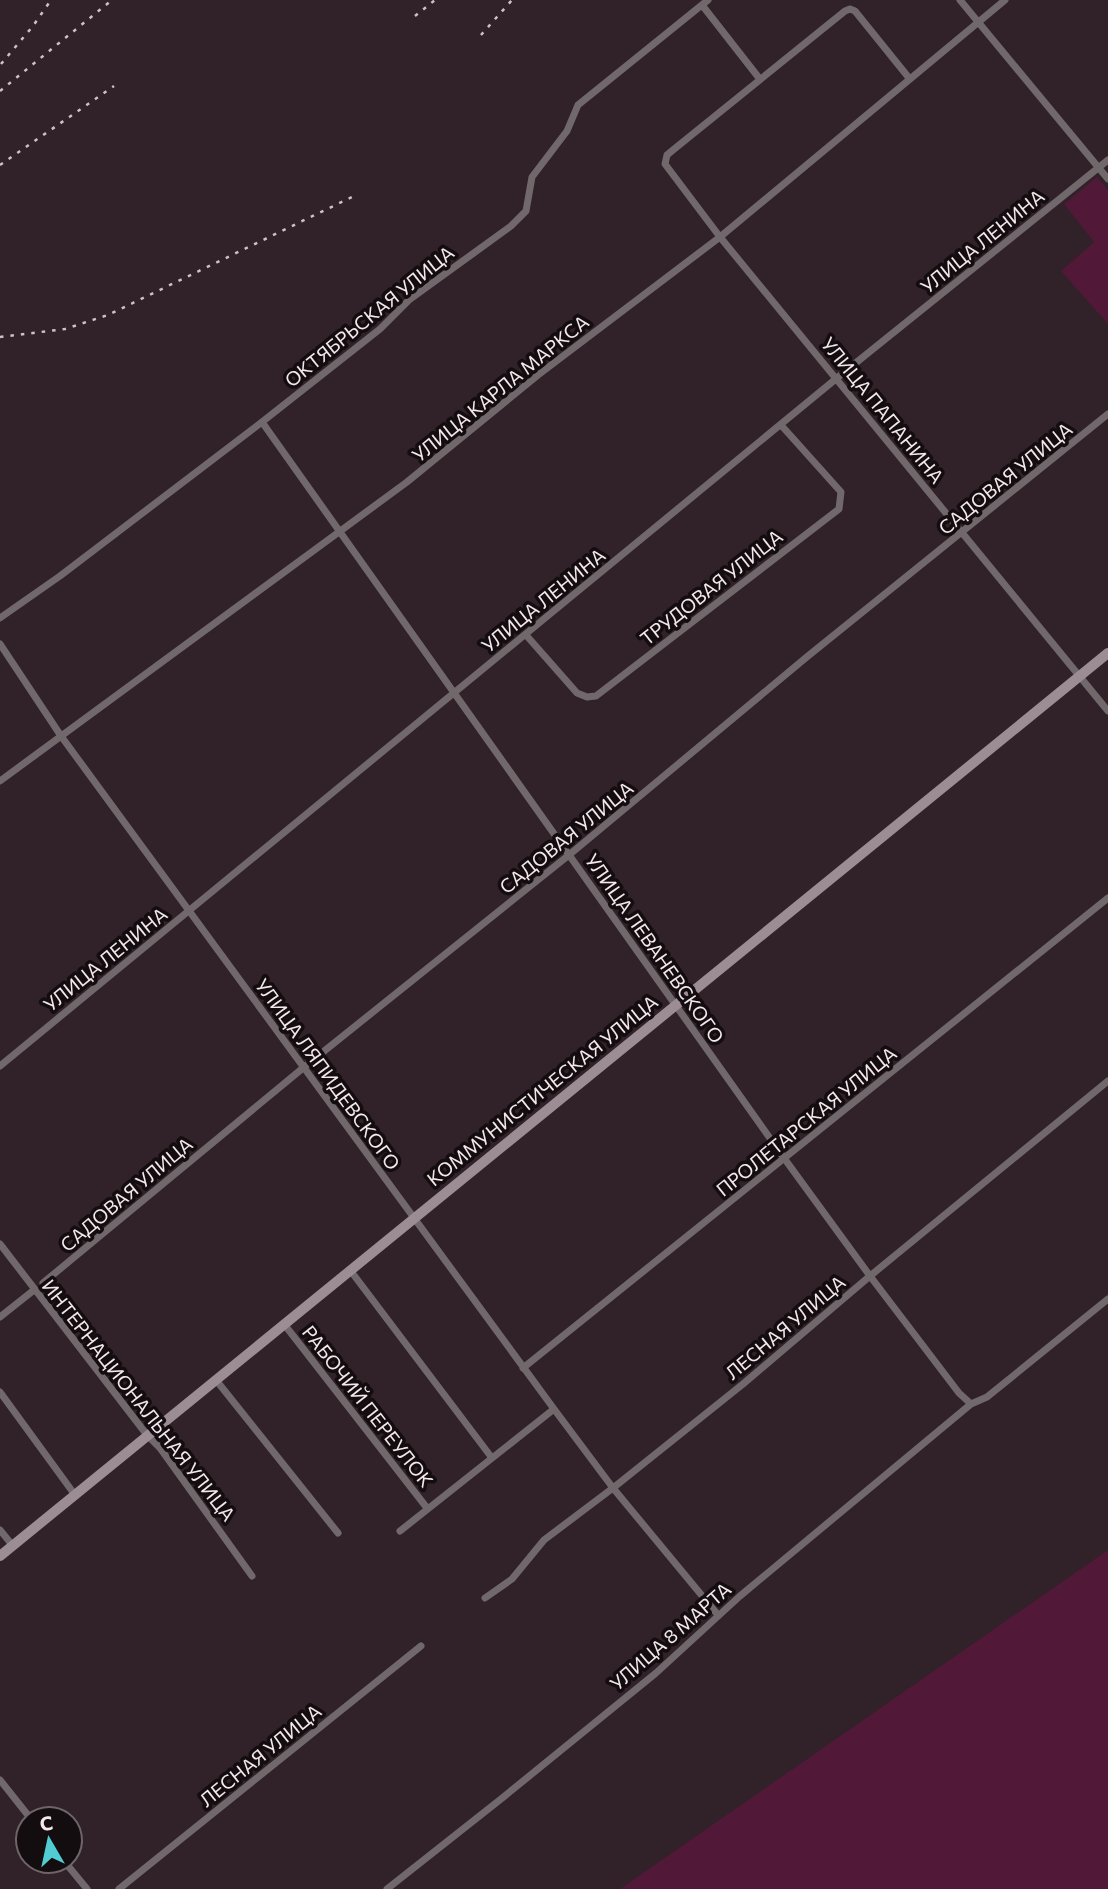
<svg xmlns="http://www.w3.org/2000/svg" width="1108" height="1889" viewBox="0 0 1108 1889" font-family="Commissioner,sans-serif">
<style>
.green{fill:#521838}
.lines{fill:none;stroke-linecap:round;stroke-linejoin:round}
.street{stroke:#71686c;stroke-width:7}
.secondary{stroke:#9c8d94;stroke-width:10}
.rail{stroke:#cec1c7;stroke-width:2.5;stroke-dasharray:3.5 7;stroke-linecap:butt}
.labels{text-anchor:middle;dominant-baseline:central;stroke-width:7;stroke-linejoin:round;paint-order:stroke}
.street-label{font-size:19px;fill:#f4e8ed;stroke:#140d10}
</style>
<rect width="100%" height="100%" fill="#312128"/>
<path class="green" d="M1097 177 1108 190V324L1061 271 1094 242 1064 204Z
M1108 1550V1889H620Z"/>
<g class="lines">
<path class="street" d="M960 0 1108 179
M702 5 759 78
M909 78 855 11 850 9 845 11 673 150 667 155 665 164 720 237 1108 711
M262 422 784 1158 870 1276 959 1393 971 1404 987 1397 1108 1299
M0 618 60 576 262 422 380 329 409 300 511 226 526 211 532 177 567 131 578 105 708 0
M526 635 577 693 587 697 596 696 839 509 841 492 781 425
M0 644 61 736 554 1409 613 1488 718 1615
M0 781 407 482 538 375 720 237 1005 0
M0 1066 837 378 1108 160
M0 1244 147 1435 160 1448 252 1576
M350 1270 492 1458
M43 1283 303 1068 569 855 808 656 1108 414
M0 1317 34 1290
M284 1324 427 1508
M523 1368 1108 898
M216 1380 338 1533
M0 1392 75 1495
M0 1530 13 1546
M400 1531 554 1409
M485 1598 512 1579 544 1540 613 1488 743 1384 870 1276 1108 1081
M0 1780 31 1819
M64 1861 87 1889
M119 1889 421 1646
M387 1889 501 1799 656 1673 740 1596 971 1404"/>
<path class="secondary" d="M0 1556 1108 653"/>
<path class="rail" d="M415 16 435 0
M481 35 512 0
M1 64 33 26 51 0
M0 91 112 0
M0 165 114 86
M0 337 65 329 108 315 352 197"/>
</g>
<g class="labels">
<g class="street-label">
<text transform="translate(982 241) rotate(-39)">УЛИЦА ЛЕНИНА</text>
<text transform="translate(369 316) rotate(-39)">ОКТЯБРЬСКАЯ УЛИЦА</text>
<text transform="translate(500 388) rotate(-39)">УЛИЦА КАРЛА МАРКСА</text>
<text transform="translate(883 410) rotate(51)">УЛИЦА ПАПАНИНА</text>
<text transform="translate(1005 478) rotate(-39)">САДОВАЯ УЛИЦА</text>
<text transform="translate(711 587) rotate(-38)">ТРУДОВАЯ УЛИЦА</text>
<text transform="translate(543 600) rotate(-39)">УЛИЦА ЛЕНИНА</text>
<text transform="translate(566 837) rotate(-39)">САДОВАЯ УЛИЦА</text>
<text transform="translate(655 948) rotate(55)">УЛИЦА ЛЕВАНЕВСКОГО</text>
<text transform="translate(105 959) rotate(-39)">УЛИЦА ЛЕНИНА</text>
<text transform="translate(328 1074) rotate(54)">УЛИЦА ЛЯПИДЕВСКОГО</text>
<text transform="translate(542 1090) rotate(-39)">КОММУНИСТИЧЕСКАЯ УЛИЦА</text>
<text transform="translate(806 1121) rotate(-39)">ПРОЛЕТАРСКАЯ УЛИЦА</text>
<text transform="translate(126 1194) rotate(-40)">САДОВАЯ УЛИЦА</text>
<text transform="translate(785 1327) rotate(-40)">ЛЕСНАЯ УЛИЦА</text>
<text transform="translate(139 1400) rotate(52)">ИНТЕРНАЦИОНАЛЬНАЯ УЛИЦА</text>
<text transform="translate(368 1406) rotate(52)">РАБОЧИЙ ПЕРЕУЛОК</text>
<text transform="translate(670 1636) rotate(-41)">УЛИЦА 8 МАРТА</text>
<text transform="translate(260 1755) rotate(-39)">ЛЕСНАЯ УЛИЦА</text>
</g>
</g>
<g transform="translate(49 1840) rotate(351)"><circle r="33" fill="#140d10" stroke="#6e6568" stroke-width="2"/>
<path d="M0-5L12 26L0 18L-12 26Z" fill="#51ccd2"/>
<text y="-10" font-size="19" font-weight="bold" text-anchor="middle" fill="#f4e8ed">С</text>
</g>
</svg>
